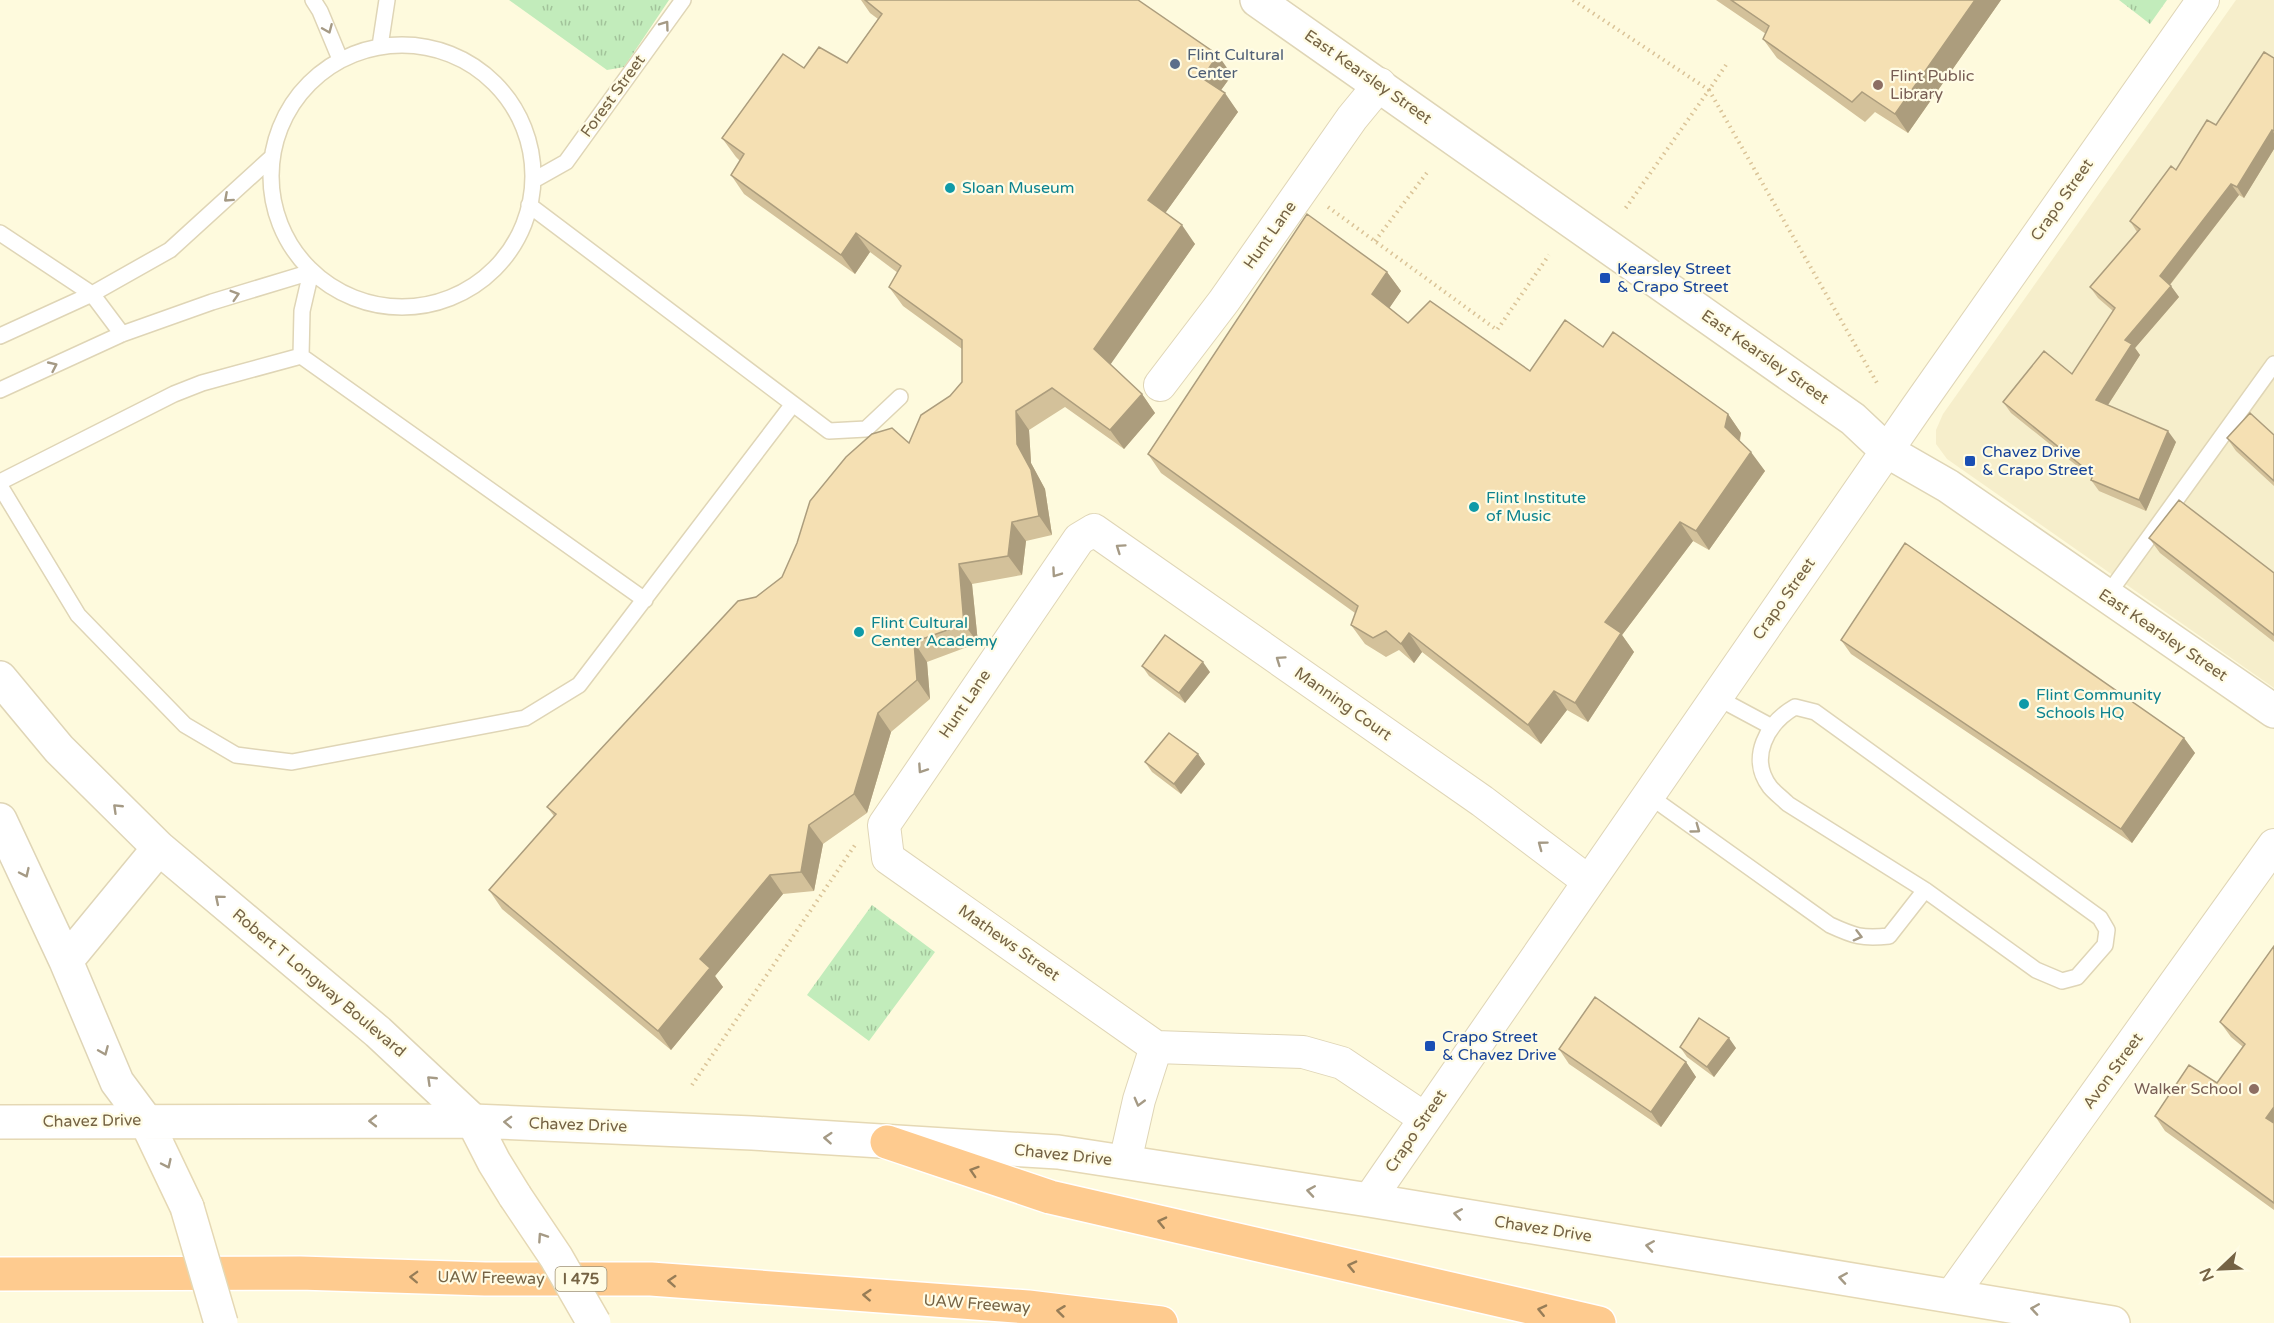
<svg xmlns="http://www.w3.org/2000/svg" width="2274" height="1323" viewBox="0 0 2274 1323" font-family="'Varela Round',sans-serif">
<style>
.residential{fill:#f6eecb}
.park{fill:url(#park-tufts)}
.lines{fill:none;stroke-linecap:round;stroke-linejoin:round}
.service-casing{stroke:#dfd5b6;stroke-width:18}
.minor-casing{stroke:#dfd5b6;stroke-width:34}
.tertiary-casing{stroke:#dfd5b6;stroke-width:36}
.secondary-casing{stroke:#e5d8b4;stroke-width:36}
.motorway-casing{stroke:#fff;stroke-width:36}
.path{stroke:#dac397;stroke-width:4;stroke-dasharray:1.5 4.5;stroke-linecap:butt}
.service{stroke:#fff;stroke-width:15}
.minor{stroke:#fff;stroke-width:32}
.tertiary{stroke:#fff;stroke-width:33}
.secondary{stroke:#fff;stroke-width:33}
.motorway{stroke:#fecb8f;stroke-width:33}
.secondary-bridge-casing{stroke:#e5d8b4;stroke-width:36;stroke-linecap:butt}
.secondary-bridge{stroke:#fff;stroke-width:33}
.wall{fill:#d3c19a}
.shaded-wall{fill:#ac9d7d}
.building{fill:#f5e0b3;stroke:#ac9d7d;stroke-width:1.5}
.oneway{stroke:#a59a85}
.oneway2{stroke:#977d57}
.service-dot{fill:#5c6f8a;stroke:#fffce5;stroke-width:2}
.education-dot{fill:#8d6e63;stroke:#fffce5;stroke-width:2}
.culture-dot{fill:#0f9aa8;stroke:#fffce5;stroke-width:2}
.transit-dot{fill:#1a4fb4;stroke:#fffce5;stroke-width:2}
.labels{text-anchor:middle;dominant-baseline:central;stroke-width:4.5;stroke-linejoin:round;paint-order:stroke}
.shield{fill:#fffce5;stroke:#9e9174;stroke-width:1.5}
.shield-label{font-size:15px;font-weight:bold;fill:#756344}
.service-label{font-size:16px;fill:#4e5e75;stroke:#fffce5;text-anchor:start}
.education-label{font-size:16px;fill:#785e54;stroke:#fffce5;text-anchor:start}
.street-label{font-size:16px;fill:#756344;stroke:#fffce5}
.culture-label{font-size:16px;fill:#0d838f;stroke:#fffce5;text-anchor:start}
.transit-label{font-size:16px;fill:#164399;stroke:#fffce5;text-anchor:start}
</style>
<defs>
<pattern id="park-tufts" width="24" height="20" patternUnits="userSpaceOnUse" patternTransform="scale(1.5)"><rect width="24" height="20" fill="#c2ecbb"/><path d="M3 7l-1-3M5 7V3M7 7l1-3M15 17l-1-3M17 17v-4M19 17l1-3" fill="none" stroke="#a2c39a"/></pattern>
</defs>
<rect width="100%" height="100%" fill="#fefadd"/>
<path class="residential" d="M2236 0H2274V688L1947 459 1936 444V430L1943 414Z"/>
<path class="park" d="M509 0H669L624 67 607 70Z
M2119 0H2167L2150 24Z
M872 905 935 952 869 1041 807 995Z"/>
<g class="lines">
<g class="service-casing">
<path id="service" d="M313 0 320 11 340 59
M271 176a131 131 0 1 1 262 0a131 131 0 1 1-262 0Z
M380 46 387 0
M534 180 566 162 683 0
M529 205 829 431 866 429 900 397
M0 233 92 294 122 334
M0 336 92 294 170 250 271 158
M301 356 302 311 311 272
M0 390 122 334 212 302 311 272
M0 482 174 394 202 383 301 356 645 600
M0 486 78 615 185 725 236 755 292 762 525 718 579 685 793 404
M2106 597 2274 364
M1716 697 1772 727
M1795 707 1815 712 2100 918 2107 930 2105 945 2077 977 2062 981 2036 970 1925 890 1788 804C1782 798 1775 793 1770 787 1748 758 1767 723 1795 707Z
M1648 795 1830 925C1854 936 1862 939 1889 936L1925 890"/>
</g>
<g class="minor-casing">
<path id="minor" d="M1160 385 1224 301 1352 118 1380 84
M1424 1118 1342 1063 1303 1052 1156 1047 888 858 884 825 1079 539 1094 530 1482 801 1588 881
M1125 1162 1139 1100 1156 1047
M1369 1200 1915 410 2203 0
M1951 1296 2274 845"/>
</g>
<g class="tertiary-casing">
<path id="tertiary" d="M1257 0 1853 419 1887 451 1948 486 2274 711
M0 678 59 749 159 848 378 1032 473 1121
M0 820 66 961 117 1082 146 1121
M66 961 159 848"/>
</g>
<g class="secondary-casing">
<path id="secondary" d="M146 1121 187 1207
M473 1121 494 1162 515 1196
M0 1122 473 1121 752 1133 1058 1152 1369 1200 2113 1323"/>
</g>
<g class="motorway-casing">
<path id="motorway" d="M887 1142 1050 1197 1599 1323
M0 1274 300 1273 485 1279H651L1028 1307 1161 1323"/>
</g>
<path class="path" d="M1573 0 1709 90 1625 209
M1726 65 1709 90 1877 383
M1328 207 1497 330 1549 255
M1375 241 1429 170
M692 1085 855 845"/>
<use href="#service" class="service"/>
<use href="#minor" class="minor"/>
<use href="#tertiary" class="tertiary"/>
<use href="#secondary" class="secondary"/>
<use href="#motorway" class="motorway"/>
<g class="secondary-bridge-casing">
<path id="secondary-bridge" d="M515 1196 556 1257 594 1323
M187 1207 221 1323"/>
</g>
<use href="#secondary-bridge" class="secondary-bridge"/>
</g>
<path class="wall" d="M861 0H1138L1232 75 1221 90 1238 112 1165 213 1195 244 1110 364 1142 394 1155 413 1124 449 1065 407 1029 430 1031 463 1045 489 1052 535 1026 541 1022 575 972 584 978 643 927 662 930 699 891 732 867 813 823 844 814 891 783 894 715 976 723 987 671 1050 502 909 489 890 554 816 547 807 756 597 782 577 909 443 962 382V349L903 306 889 287 898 273 870 252 855 274 744 194 731 175 740 161 736 157 722 138 804 68 847 63 878 19 870 13Z
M1716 0H2001L1908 133 1875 112 1865 122 1777 58 1763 39 1766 34Z
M2274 58V149L2244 198 2239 195 2170 285 2179 297 2135 348 2140 355 2108 405 2176 442 2146 511 2099 491 2091 480 2092 478 2011 413 2003 402 2072 374 2113 311 2098 298 2090 287 2137 232 2130 221 2176 170Z
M1387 272 1401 291 1389 308 1408 323 1530 371 1603 347 1728 414 1741 433 1740 441 1765 471 1709 550 1693 541 1622 635 1634 652 1588 722 1567 710 1541 744 1422 652 1414 663 1399 650 1386 657 1365 644 1351 625 1355 613 1161 473 1148 454Z
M2274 435V486L2236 451 2227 438Z
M2149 538 2274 573V642L2160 553Z
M1841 640 2184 738 2195 753 2132 843 1851 654Z
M1142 666 1210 672 1185 703 1149 676Z
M1198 754 1205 764 1181 794 1152 772 1145 762Z
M2274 946V1210L2165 1131 2155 1116 2217 1083 2243 1047 2231 1037 2220 1022Z
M1680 1047 1736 1048 1714 1077 1687 1057Z
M1559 1049 1686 1062 1696 1077 1661 1127 1569 1064Z"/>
<path class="shaded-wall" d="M1975 0H2001L1908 133 1895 114Z
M1218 55 1232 75 1216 97 1202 78Z
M1225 93 1238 112 1161 219 1148 200Z
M2272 130 2274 133V149L2244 198 2237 187Z
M2231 184 2239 195 2168 287 2160 276Z
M1182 225 1195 244 1108 368 1094 349Z
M856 233 870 252 855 274 841 255Z
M1387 272 1401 291 1386 313 1372 294Z
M2171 286 2179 297 2135 348 2140 355 2104 411 2096 400 2125 340Z
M1142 394 1155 413 1124 449 1110 430Z
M1016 411 1029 430 1031 463 1045 489 1052 535 1039 516 1017 444Z
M1728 414 1741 433 1738 446 1725 427Z
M2168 431 2176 442 2146 511 2139 500Z
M1751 452 1765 471 1709 550 1696 531Z
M1012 522 1026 541 1022 575 1008 556Z
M1680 522 1693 541 1622 635 1634 652 1588 722 1575 703 1605 622Z
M959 564 972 584 978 643 964 624Z
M1409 633 1422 652 1414 663 1401 644Z
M914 642 927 662 930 699 917 680Z
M1203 662 1210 672 1185 703 1179 693Z
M1554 691 1567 710 1541 744 1528 725Z
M878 713 891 732 867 813 854 794Z
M2184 738 2195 753 2132 843 2121 829Z
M1198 754 1205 764 1181 794 1174 784Z
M809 825 823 844 814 891 801 872Z
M770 875 783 894 715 976 723 987 671 1050 658 1031 700 959Z
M1729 1038 1736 1048 1714 1077 1707 1067Z
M1686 1062 1696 1077 1661 1127 1651 1112Z
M2274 1107V1129L2266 1118Z"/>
<path class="building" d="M865 0H1138L1218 55 1202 78 1225 93 1148 200 1182 225 1094 349 1142 394 1110 430 1052 388 1016 411 1017 444 1031 470 1039 516 1012 522 1008 556 959 564 964 624 914 642 917 680 878 713 854 794 809 825 801 872 770 875 700 959 710 968 658 1031 489 890 556 814 547 807 738 601 756 597 782 577 797 543 810 501 846 457 872 434 892 428 909 443 921 415 950 396 962 382V340L889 287 901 266 856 233 841 255 731 175 744 154 722 138 783 54 804 68 819 47 847 63 882 14Z
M1731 0H1975L1895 114 1862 92 1852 102 1763 39 1769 26Z
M2264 52 2274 58V131L2272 130 2237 187 2231 184 2160 276 2171 286 2125 340 2132 344 2096 400 2168 431 2139 500 2091 480 2093 475 2003 402 2044 351 2072 374 2115 308 2090 287 2140 229 2130 221 2171 166 2176 170 2207 120 2216 125Z
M1307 214 1387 272 1372 294 1408 323 1430 301 1530 371 1565 320 1603 347 1613 332 1728 414 1725 427 1751 452 1696 531 1680 522 1605 622 1621 633 1575 703 1554 691 1528 725 1409 633 1401 644 1386 631 1373 638 1351 625 1358 606 1148 454Z
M2250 413 2274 435V481L2227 438Z
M2179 500 2274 573V635L2149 538Z
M1905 543 2184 738 2121 829 1841 640Z
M1165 635 1203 662 1179 693 1142 666Z
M1169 733 1198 754 1174 784 1145 762Z
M2274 946V1107L2266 1118 2274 1123V1203L2155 1116 2189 1065 2217 1083 2245 1044 2220 1022Z
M1595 997 1686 1062 1651 1112 1559 1049Z
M1699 1018 1729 1038 1707 1067 1680 1047Z"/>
<defs><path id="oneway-chevron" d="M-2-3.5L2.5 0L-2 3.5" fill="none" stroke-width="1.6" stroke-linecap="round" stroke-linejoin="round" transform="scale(1.5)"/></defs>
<g class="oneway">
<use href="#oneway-chevron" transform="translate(665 25) rotate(-54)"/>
<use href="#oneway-chevron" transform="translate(328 29) rotate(67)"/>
<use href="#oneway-chevron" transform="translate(228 198) rotate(138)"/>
<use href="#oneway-chevron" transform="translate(235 295) rotate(-17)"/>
<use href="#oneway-chevron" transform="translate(53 366) rotate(-25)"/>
<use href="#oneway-chevron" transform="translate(1120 548) rotate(-145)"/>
<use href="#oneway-chevron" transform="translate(1056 573) rotate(125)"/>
<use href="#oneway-chevron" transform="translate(1280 660) rotate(-145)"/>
<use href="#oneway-chevron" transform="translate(922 769) rotate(124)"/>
<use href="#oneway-chevron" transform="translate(117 808) rotate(-136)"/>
<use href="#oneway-chevron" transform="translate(1696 829) rotate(36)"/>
<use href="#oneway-chevron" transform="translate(1542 845) rotate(-143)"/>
<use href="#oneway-chevron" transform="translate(25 873) rotate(65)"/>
<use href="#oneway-chevron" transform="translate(219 899) rotate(-140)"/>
<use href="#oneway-chevron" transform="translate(1858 936) rotate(15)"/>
<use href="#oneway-chevron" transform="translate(104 1051) rotate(67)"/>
<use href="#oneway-chevron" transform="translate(431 1080) rotate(-136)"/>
<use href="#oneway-chevron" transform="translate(1139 1102) rotate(105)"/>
<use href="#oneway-chevron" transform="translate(373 1121) rotate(-180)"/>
<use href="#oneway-chevron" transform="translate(508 1122) rotate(-178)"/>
<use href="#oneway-chevron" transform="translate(828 1138) rotate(-176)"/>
<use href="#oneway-chevron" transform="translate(167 1164) rotate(65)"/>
<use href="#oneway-chevron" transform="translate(1311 1191) rotate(-171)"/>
<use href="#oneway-chevron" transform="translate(1458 1214) rotate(-171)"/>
<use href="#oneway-chevron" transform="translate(542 1237) rotate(-124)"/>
<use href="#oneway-chevron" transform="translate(1650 1246) rotate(-171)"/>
<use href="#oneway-chevron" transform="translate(1843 1278) rotate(-171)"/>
<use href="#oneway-chevron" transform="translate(2035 1309) rotate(-171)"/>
</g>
<g class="oneway2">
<use href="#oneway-chevron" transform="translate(974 1171) rotate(-162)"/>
<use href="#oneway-chevron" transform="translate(1162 1222) rotate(-167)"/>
<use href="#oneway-chevron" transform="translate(1352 1266) rotate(-167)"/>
<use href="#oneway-chevron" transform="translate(414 1277) rotate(-178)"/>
<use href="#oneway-chevron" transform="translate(672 1281) rotate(-176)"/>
<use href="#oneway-chevron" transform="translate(867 1295) rotate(-176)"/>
<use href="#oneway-chevron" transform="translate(1542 1310) rotate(-167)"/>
<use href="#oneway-chevron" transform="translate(1061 1311) rotate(-173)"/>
</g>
<circle class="service-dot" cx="1175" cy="64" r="6"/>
<g class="education-dot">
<circle cx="1878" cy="85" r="6"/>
<circle cx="2254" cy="1089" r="6"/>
</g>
<g class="culture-dot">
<circle cx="950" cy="188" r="6"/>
<circle cx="1474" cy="507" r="6"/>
<circle cx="859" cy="632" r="6"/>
<circle cx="2024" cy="704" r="6"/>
</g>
<g class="transit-dot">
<rect x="1599" y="272" width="12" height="12" rx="3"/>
<rect x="1964" y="455" width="12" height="12" rx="3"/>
<rect x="1424" y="1040" width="12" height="12" rx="3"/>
</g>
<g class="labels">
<rect class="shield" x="555.5" y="1267" width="51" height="24" rx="4.5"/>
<g class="shield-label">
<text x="581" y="1279">I 475</text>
</g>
<g class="service-label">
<text x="1187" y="55">Flint Cultural<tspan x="1187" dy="18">Center</tspan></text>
</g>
<g class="education-label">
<text x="1890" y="76">Flint Public<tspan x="1890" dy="18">Library</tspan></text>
<text x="2242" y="1089" text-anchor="end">Walker School</text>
</g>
<g class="street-label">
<text transform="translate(1368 77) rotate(35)">East Kearsley Street</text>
<text transform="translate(613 96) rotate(-54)">Forest Street</text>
<text transform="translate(2062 200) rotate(-55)">Crapo Street</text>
<text transform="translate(1270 235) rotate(-55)">Hunt Lane</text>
<text transform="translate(1765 357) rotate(35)">East Kearsley Street</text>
<text transform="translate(1784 599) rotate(-55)">Crapo Street</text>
<text transform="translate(2163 635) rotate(34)">East Kearsley Street</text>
<text transform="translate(965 704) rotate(-56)">Hunt Lane</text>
<text transform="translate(1343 704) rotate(35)">Manning Court</text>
<text transform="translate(1009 943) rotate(35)">Mathews Street</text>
<text transform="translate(319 983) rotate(40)">Robert T Longway Boulevard</text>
<text transform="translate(2113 1071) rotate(-54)">Avon Street</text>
<text transform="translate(92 1121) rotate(-1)">Chavez Drive</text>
<text transform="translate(578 1125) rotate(2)">Chavez Drive</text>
<text transform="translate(1416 1131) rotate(-56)">Crapo Street</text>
<text transform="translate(1063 1155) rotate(6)">Chavez Drive</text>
<text transform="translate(1543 1229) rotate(9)">Chavez Drive</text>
<text transform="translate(491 1278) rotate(1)">UAW Freeway</text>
<text transform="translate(977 1304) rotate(4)">UAW Freeway</text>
</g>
<g class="culture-label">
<text x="962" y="188">Sloan Museum</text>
<text x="1486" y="498">Flint Institute<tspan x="1486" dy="18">of Music</tspan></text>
<text x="871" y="623">Flint Cultural<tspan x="871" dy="18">Center Academy</tspan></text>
<text x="2036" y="695">Flint Community<tspan x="2036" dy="18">Schools HQ</tspan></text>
</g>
<g class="transit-label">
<text x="1617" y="269">Kearsley Street<tspan x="1617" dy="18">&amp; Crapo Street</tspan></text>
<text x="1982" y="452">Chavez Drive<tspan x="1982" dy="18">&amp; Crapo Street</tspan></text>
<text x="1442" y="1037">Crapo Street<tspan x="1442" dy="18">&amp; Chavez Drive</tspan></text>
</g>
</g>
<g transform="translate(2220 1269) rotate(247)" stroke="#fffce5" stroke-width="4.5" paint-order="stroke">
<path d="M0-4.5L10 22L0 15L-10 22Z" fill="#756344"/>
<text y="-9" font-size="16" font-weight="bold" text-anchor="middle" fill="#756344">N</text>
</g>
</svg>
